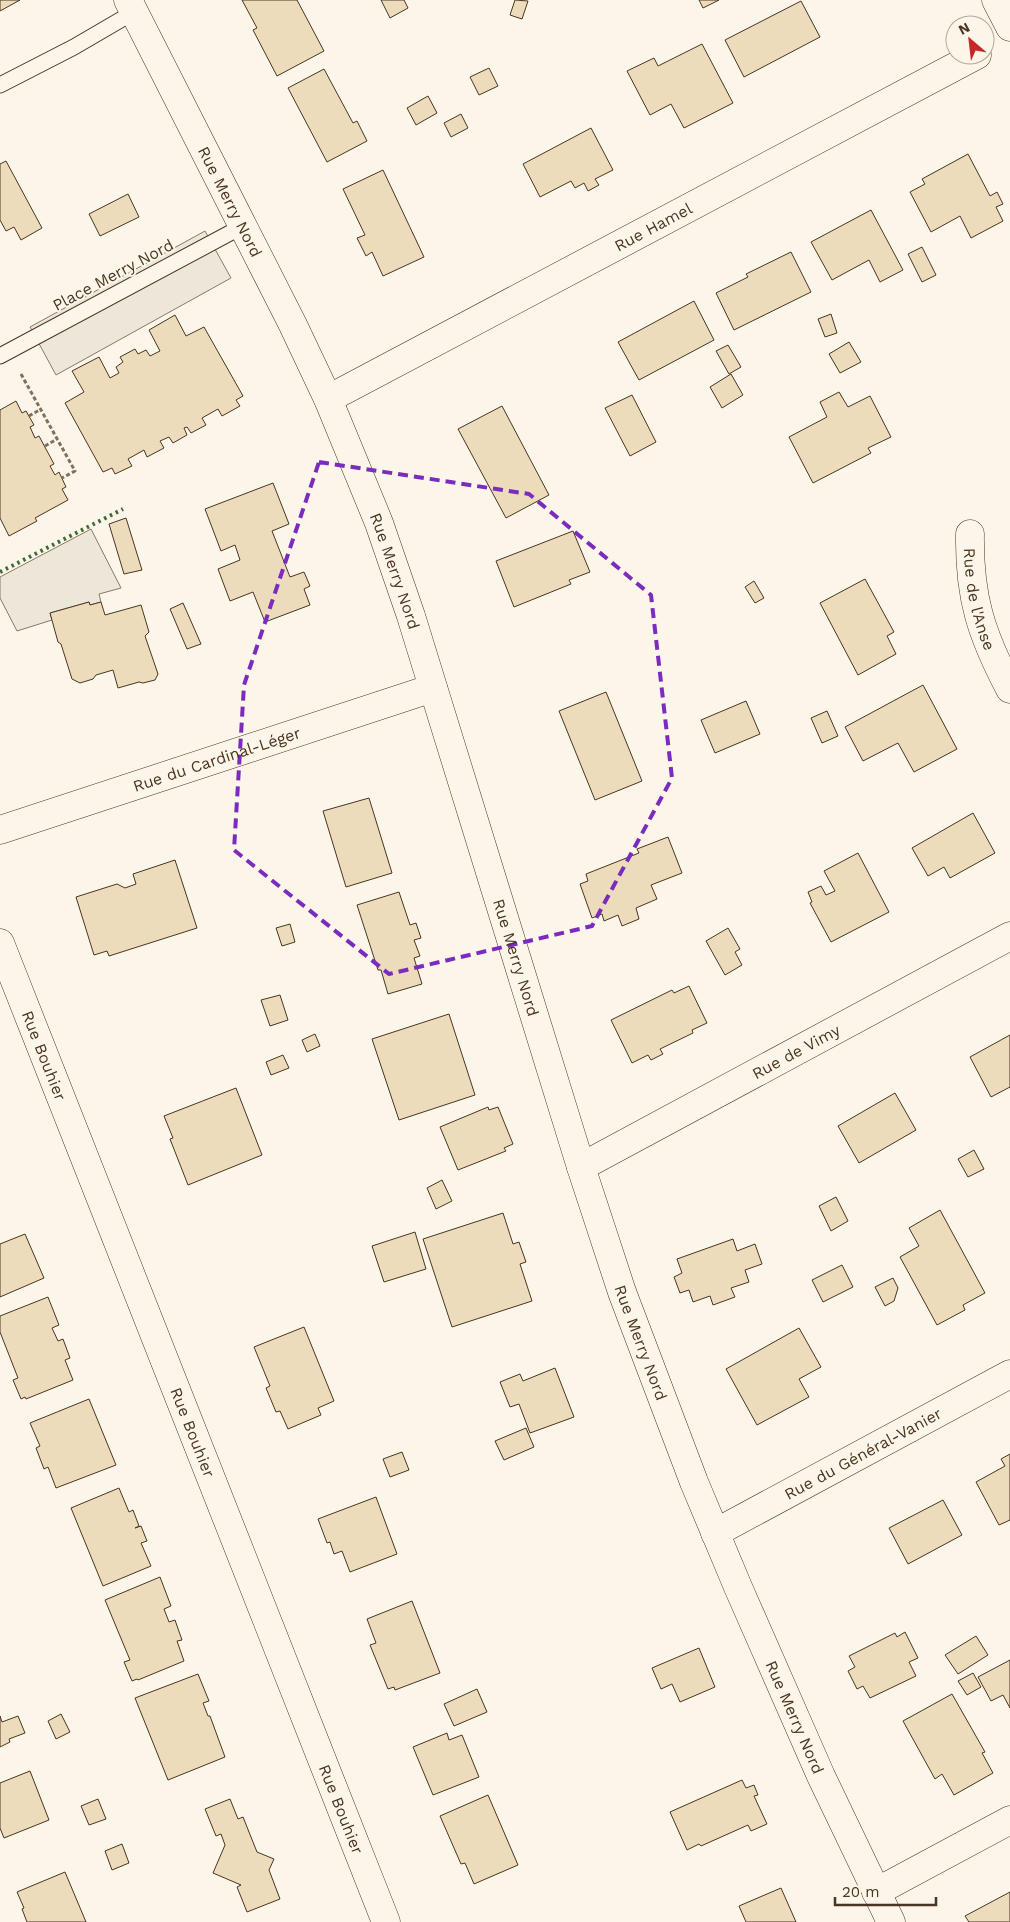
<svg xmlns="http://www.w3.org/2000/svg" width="1010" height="1922" viewBox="0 0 1010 1922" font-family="'Work Sans',sans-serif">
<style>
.parking{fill:#ede7d9;stroke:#887966}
.building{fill:#ecdcbc;stroke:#4a3520}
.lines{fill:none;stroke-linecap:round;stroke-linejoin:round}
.service-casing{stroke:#4a3520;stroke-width:17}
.minor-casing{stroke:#4a3520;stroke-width:29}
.secondary-casing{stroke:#4a3520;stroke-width:29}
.path{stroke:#7f6f5c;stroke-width:3;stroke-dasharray:4 2.5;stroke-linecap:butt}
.service{stroke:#fbf6e9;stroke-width:15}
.minor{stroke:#fbf6e9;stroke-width:28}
.secondary{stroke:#fbf6e9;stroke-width:28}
.hedge{stroke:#436837;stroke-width:4;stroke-dasharray:2.5 4;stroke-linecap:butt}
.marked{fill:none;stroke:#7b2cbf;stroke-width:4;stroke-dasharray:10 6;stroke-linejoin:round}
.labels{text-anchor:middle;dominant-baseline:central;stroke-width:4;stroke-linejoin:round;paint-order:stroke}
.street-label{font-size:16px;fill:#4a3520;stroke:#fbf6e9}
</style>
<rect width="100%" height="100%" fill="#fbf6e9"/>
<path class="parking" d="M205 231 231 278 56 375 30 327Z
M91 529 121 588 99 594 101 602 90 605 89 602 50 613 52 620 17 631 0 598V577Z"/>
<path class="building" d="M0 0H20L0 11Z
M242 0H297L324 51 277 76 253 30 257 28Z
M381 0H404L408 8 390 18Z
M515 0 528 1 522 19 510 15Z
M699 0H719L703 8Z
M801 1 820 37 744 77 725 40Z
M702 44 733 103 684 128 671 104 650 115 627 71 654 58 658 66Z
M489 68 498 86 479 95 470 77Z
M324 69 353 123 357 121 367 141 327 162 288 88Z
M428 96 437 113 416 125 407 108Z
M461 114 468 128 451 137 444 123Z
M591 128 613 170 595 179 599 185 588 191 584 183 575 188 571 181 540 197 523 164Z
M968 154 990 196 997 192 1003 204 996 207 1003 221 971 238 960 216 931 232 910 192 925 184 922 179Z
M6 161 42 228 21 240 14 227 6 231 0 220V164Z
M383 170 424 257 383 276 372 252 366 256 357 238 365 235 343 189Z
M128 194 139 217 100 236 89 214Z
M871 210 903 270 880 282 869 260 832 280 811 242Z
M922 247 936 275 922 282 908 254Z
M791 252 811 292 734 330 716 293 748 277 746 274Z
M694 301 714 340 639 380 618 342Z
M831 314 837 333 825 337 818 319Z
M175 315 186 336 204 327 243 396 236 400 240 406 222 416 218 409 202 418 206 425 191 433 187 427 184 428 187 435 173 443 169 437 160 441 164 448 147 457 144 450 128 459 132 466 115 474 112 468 103 472 65 403 84 392 72 371 99 357 110 378 119 373 116 367 123 362 120 357 135 349 138 354 146 350 150 356 160 351 149 330Z
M849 342 861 362 840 373 829 354Z
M728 345 741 367 729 374 716 351Z
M731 374 743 395 722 408 710 387Z
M839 392 848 407 870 396 891 437 868 448 871 453 813 483 789 437 827 417 820 402Z
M632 395 656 442 630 456 605 408Z
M16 401 22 413 26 411 34 425 30 427 35 438 39 436 54 464 50 466 55 475 59 472 66 487 62 489 68 500 35 518 37 521 9 536 0 518V410Z
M502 406 549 495 506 518 458 429Z
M273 483 289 524 272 531 290 577 304 572 310 586 304 589 310 605 265 622 253 592 230 601 218 569 240 560 235 545 221 551 205 509Z
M126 518 142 570 124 574 109 524Z
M573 531 590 572 569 580 571 584 514 607 496 561Z
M865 579 894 632 887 636 896 654 858 675 820 603Z
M754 581 764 598 755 603 745 587Z
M89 602 90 605 101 602 105 615 141 605 149 632 145 636 158 674 155 680 143 683 139 682 118 688 113 670 96 675 93 679 80 683 72 679 61 644 58 642 50 613Z
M183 603 201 644 187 649 170 609Z
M923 685 957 749 914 772 898 743 863 761 845 727Z
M606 692 642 781 595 800 559 711Z
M746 701 760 734 715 753 701 720Z
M827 711 838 736 822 743 811 718Z
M369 798 392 873 346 887 323 811Z
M973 813 995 853 950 878 944 867 928 876 912 848Z
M668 837 682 873 651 885 657 899 636 908 639 919 622 926 618 915 604 921 602 914 592 918 580 884 588 881 586 874 639 853 637 849Z
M858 853 889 912 831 942 810 903 812 902 808 892 821 886 826 895 835 891 824 871Z
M175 860 197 928 109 956 107 951 94 955 76 897 117 884 125 888 136 884 133 874Z
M399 892 410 925 416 923 421 938 414 940 420 956 414 958 422 984 388 994 381 970H378L357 905Z
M290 924 295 942 282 946 276 928Z
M728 928 740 949 735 952 742 965 725 975 706 941Z
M689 986 707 1023 692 1030 693 1033 660 1049 663 1054 651 1060 648 1055 632 1063 611 1020 672 990 674 993Z
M280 995 288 1020 270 1026 261 1000Z
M449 1014 475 1095 399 1120 372 1039Z
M315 1034 320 1046 307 1052 302 1040Z
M1010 1035V1087L991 1097 970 1057Z
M283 1055 289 1068 271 1075 266 1062Z
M236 1088 262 1155 188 1185 170 1139 173 1138 164 1116Z
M895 1093 916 1130 859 1163 838 1126Z
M488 1107 489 1110 498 1107 513 1144 504 1148 506 1151 458 1170 440 1127Z
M974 1150 984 1169 968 1177 958 1159Z
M442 1180 452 1201 436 1209 427 1188Z
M836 1197 848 1221 831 1231 819 1206Z
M940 1210 985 1293 963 1305 965 1310 937 1325 900 1257 919 1246 909 1228Z
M503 1213 513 1244 519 1242 526 1262 520 1264 532 1301 452 1327 423 1239Z
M415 1232 426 1269 384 1282 372 1246Z
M25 1234 44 1278 0 1297V1244Z
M733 1239 737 1251 755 1244 762 1264 745 1270 749 1282 731 1288 735 1297 713 1305 710 1296 693 1302 689 1290 680 1293 674 1277 682 1273 677 1259Z
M842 1265 853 1287 823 1302 812 1280Z
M893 1278 898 1288 894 1301 885 1306 875 1287Z
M48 1297 59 1325 52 1328 58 1341 63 1339 70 1358 65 1360 73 1380 26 1399 25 1397 21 1399 13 1380 18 1378 0 1332V1316Z
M304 1327 334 1401 318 1408 321 1415 288 1429 280 1411 276 1412 266 1388 270 1386 254 1347Z
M799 1328 821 1367 799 1379 809 1397 757 1425 726 1369Z
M555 1368 574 1417 530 1433 519 1404 510 1407 500 1382 520 1374 523 1381Z
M89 1399 116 1465 56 1488 48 1467 44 1469 36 1448 40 1446 30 1423Z
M526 1428 534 1447 504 1460 495 1441Z
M402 1452 409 1470 390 1477 383 1459Z
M1010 1454V1520L999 1525 976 1482 1005 1466 1001 1459Z
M119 1488 129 1512 133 1510 139 1526 135 1528 141 1526 147 1541 141 1543 151 1566 103 1586 71 1508Z
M376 1497 397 1554 350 1572 342 1551 334 1554 330 1542 327 1543 318 1519Z
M943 1500 962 1535 908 1564 889 1528Z
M160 1577 171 1606 164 1609 169 1622 175 1620 182 1640 177 1641 184 1661 138 1680 137 1679 132 1681 124 1662 130 1660 105 1600Z
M412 1601 440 1673 395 1690 394 1687 388 1689 370 1645 376 1643 367 1619Z
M905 1632 918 1658 909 1662 916 1676 870 1698 863 1686 857 1689 848 1671 855 1667 849 1656 895 1633 897 1637Z
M976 1636 988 1655 958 1674 945 1655Z
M699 1648 715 1687 680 1702 672 1684 661 1689 652 1668Z
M1010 1660V1708L1003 1695 991 1701 978 1677Z
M973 1673 981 1687 967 1695 958 1681Z
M198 1674 209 1701 203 1703 208 1716H210L225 1757 168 1780 135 1698Z
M477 1689 487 1712 454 1726 444 1704Z
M952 1694 985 1752 982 1753 993 1773 954 1795 942 1774 935 1779 903 1721Z
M61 1714 70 1732 56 1739 48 1721Z
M0 1716 2 1722 18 1716 25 1733 9 1739 10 1742 0 1747Z
M447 1733 449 1740 462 1735 479 1777 433 1795 413 1747Z
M30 1771 49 1820 4 1838 0 1828V1783Z
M742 1780 746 1788 754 1785 758 1795 754 1796 767 1824 751 1831 748 1825 701 1846 699 1844 687 1850 670 1812Z
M488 1795 518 1865 474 1884 465 1863 461 1864 440 1816Z
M98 1799 106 1819 89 1825 81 1806Z
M230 1799 238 1819 243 1817 257 1852 274 1859 269 1870 280 1899 247 1912 237 1887 241 1885 213 1873 225 1845 221 1834 216 1836 205 1809Z
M122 1844 129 1863 112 1870 105 1851Z
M65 1872 86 1922H27L22 1909 24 1908 17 1892Z
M781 1888 796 1922H746L739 1906Z
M1010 1892V1922H969L965 1916Z"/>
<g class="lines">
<g class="service-casing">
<path id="service" d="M0 85 74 47 134 12
M0 356 243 226"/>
</g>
<g class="minor-casing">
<g id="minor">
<path d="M996 0 1010 27"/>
<path id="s1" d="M328 399 977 55"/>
<path id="s2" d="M970 534C969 597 981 634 1010 689"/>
<path id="s3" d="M0 830 433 688"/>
<path id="s4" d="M0 943 386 1922"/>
<path id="s5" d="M581 1167 1010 936"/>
<path id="s6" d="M715 1533 1010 1374"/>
<path d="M876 1892 1010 1820"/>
</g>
</g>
<g class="secondary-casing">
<g id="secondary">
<path id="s7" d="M128 0 293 325 328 399 379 523 411 616 581 1167 622 1292 694 1482 738 1587 821 1776 891 1922"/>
</g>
</g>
<path class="path" d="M21 374 75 471 62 478
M29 416 41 409
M45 446 57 439"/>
<use href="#service" class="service"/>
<use href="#minor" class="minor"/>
<use href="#secondary" class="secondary"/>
<path class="hedge" d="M0 572 123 509"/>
</g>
<path class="marked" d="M319 462 529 494 651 595 672 778 592 926 389 974 234 850 244 685Z"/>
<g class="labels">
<g class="street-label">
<text stroke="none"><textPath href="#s7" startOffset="226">Rue Merry Nord</textPath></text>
<text stroke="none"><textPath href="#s1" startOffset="368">Rue Hamel</textPath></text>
<text transform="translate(113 275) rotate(-28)">Place Merry Nord</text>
<text stroke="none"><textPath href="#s7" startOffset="631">Rue Merry Nord</textPath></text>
<text stroke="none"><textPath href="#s2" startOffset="66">Rue de l'Anse</textPath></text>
<text stroke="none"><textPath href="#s3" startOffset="228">Rue du Cardinal-Léger</textPath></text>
<text stroke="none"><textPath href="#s7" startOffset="1036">Rue Merry Nord</textPath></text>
<text stroke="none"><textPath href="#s5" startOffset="244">Rue de Vimy</textPath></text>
<text stroke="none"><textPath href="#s4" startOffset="121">Rue Bouhier</textPath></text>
<text stroke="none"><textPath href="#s7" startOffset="1441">Rue Merry Nord</textPath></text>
<text stroke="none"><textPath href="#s4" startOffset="526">Rue Bouhier</textPath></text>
<text stroke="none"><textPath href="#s6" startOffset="168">Rue du Général-Vanier</textPath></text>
<text stroke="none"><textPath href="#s7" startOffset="1846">Rue Merry Nord</textPath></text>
<text stroke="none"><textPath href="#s4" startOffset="931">Rue Bouhier</textPath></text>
</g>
</g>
<g transform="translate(970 40) rotate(332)"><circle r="24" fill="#fbf6e9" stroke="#b4a999"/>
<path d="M0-4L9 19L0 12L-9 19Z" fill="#c62828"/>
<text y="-8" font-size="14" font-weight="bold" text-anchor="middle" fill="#4a3520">N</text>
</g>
<path d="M835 1897v8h101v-8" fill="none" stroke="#4a3520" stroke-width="2.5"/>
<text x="842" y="1897" font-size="15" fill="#4a3520" stroke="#fbf6e9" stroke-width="4" paint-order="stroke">20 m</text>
</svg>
